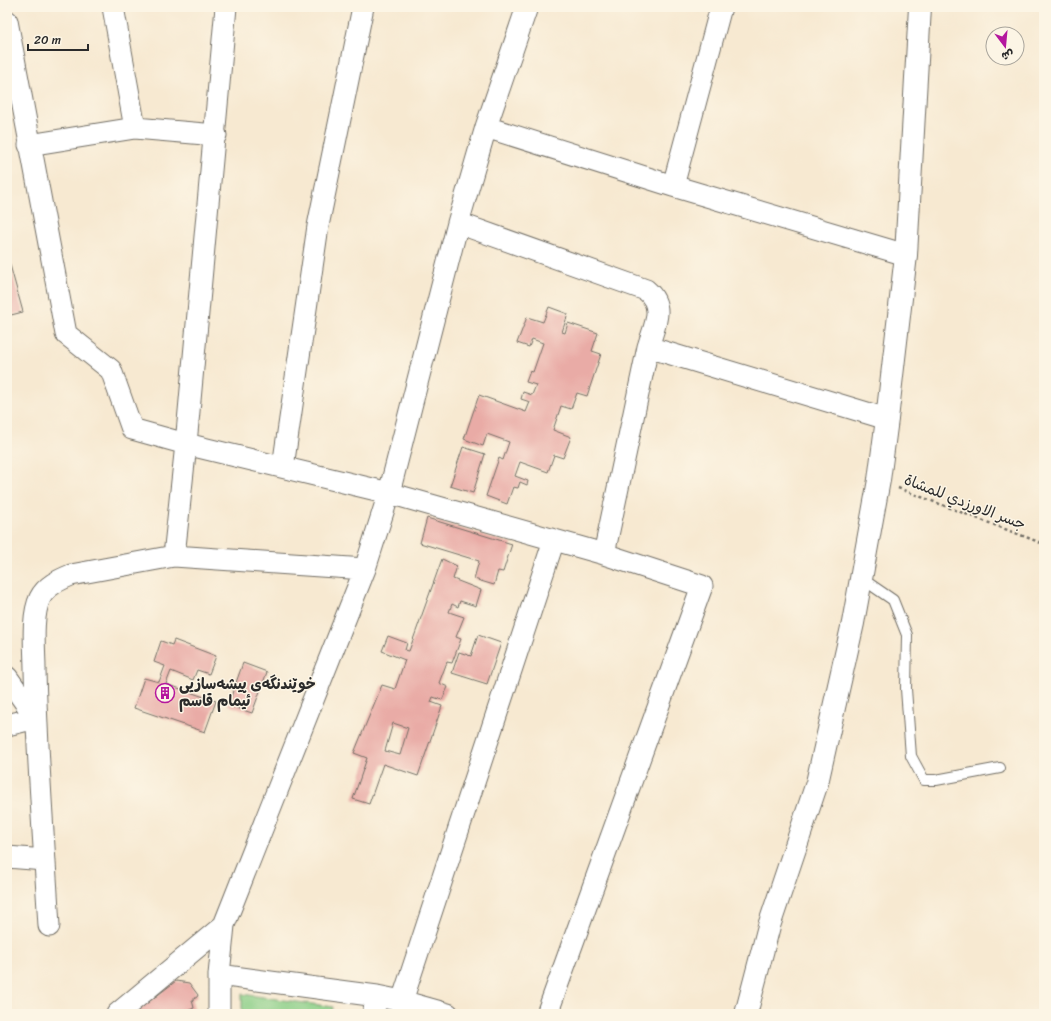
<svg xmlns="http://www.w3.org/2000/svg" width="1051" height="1021" viewBox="0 0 1051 1021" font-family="Sriracha,'Playpen Sans Arabic',sans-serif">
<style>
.green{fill:#8ccf88;stroke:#5c7d5a}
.building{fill:#e9aba6;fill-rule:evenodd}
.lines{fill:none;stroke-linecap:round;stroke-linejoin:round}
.lane-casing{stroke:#726e65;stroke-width:12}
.street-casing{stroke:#726e65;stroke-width:23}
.secondary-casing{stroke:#726e65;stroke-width:24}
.path{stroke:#726e65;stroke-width:2.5;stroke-dasharray:3 3;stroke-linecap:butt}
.lane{stroke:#fff;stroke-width:10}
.street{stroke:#fff;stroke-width:21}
.secondary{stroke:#fff;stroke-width:22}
.labels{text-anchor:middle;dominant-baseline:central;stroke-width:3;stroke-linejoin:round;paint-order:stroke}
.street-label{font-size:15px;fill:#2b2b2b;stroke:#fcf5e5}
.poi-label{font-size:15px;font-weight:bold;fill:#2b2b2b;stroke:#fcf5e5;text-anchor:start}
</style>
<rect width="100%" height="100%" fill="#fcf5e5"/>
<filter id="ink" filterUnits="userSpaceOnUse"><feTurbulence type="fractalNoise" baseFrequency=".025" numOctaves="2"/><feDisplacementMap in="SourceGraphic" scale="8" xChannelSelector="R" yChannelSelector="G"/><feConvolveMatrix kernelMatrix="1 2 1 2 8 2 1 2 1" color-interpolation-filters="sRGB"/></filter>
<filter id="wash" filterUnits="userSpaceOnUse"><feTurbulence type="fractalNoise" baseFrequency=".012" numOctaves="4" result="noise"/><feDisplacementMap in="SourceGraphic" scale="16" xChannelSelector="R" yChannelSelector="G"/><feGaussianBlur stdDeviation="0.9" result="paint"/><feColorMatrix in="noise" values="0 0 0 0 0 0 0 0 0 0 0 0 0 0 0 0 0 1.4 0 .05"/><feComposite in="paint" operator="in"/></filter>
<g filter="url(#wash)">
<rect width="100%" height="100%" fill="#f7e9d1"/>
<path class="green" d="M242 994 333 1007 332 1014H242Z"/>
<g id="blocks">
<path class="building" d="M7 254 23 312 7 316Z
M549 307 568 314 562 332 565 333 568 323 598 333 592 351 601 354 587 396 577 393 571 409 561 406 553 430 571 437 563 458 554 455 548 472 520 462 515 476 528 481 527 485 520 482 518 488 513 487 507 504 486 496 499 458 503 460 509 442 487 434 483 446 464 439 479 395 526 412 530 402 521 399 523 392 532 395 536 385 526 382 530 371 533 372 543 343 532 339 529 347 517 343 527 317 543 322Z
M463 447 485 454 473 493 450 486Z
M427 518 512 544 503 572 498 571 494 585 474 579 479 561 420 543Z
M442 559 457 566 453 579 481 590 476 606 460 601 458 607 452 604 449 612 464 617 456 637 461 639 452 663 447 662 439 683 448 687 442 700 433 697 431 702 442 706 418 776 383 764 369 804 353 799 367 758 354 753 382 685 395 689 405 660 382 651 388 636 407 643 405 650 409 651ZM393 723 408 728 400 755 385 751Z
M478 635 501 643 487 684 452 673 459 652 471 656Z
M174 640 216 656 209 674 197 670 193 680 171 671 166 684 216 701 205 732 134 708 144 678 159 682 165 666 154 662 161 641 172 645Z
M243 663 267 672 252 713 228 705Z
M176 981 189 983 198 995 197 997 192 1000 194 1008 181 1014H133Z"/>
</g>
</g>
<g filter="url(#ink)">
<use href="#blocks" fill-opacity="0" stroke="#726e65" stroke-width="1"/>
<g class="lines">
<g class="lane-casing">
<path id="lane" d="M861 578 893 600 907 635 906 689 911 756 924 780H936L1000 768"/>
</g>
<g class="street-casing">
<path id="street" d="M113 7 135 128
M7 21 66 334 111 370 132 429 186 444 389 493 604 554 702 586 547 1014
M486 127 673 186 906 255
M29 145 135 128 216 135
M673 186 721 7
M458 223 646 290C666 307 654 326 648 347L604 554
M648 347 887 419
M283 467 318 226 363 7
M174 556 186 444 226 7
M7 677 36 718 7 725
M7 857 45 860
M49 926C44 841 37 756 35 670 35 650 31 617 40 598 46 586 59 580 71 575L174 556 365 569
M219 975 377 996
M402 1001 448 1014
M117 1014 224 925
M219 1014V975L224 925 365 569 389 493 458 223 486 127 527 7
M373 1014 377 996 402 1001 554 540"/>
</g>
<g class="secondary-casing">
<path id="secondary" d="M746 1014 769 926 817 783 853 623 879 480 887 419 906 255 920 7"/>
</g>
<path class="path" d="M898 488 1044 544"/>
<use href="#lane" class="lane"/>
<use href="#street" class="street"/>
<use href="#secondary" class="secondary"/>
</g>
</g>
<defs>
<g id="building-ring" transform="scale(1)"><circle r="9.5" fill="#fcf5e5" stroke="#b5179e" stroke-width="1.5"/><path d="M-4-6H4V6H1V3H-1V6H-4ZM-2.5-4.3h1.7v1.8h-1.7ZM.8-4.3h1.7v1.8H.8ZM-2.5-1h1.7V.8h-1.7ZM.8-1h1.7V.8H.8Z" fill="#b5179e"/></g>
</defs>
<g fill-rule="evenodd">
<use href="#building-ring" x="165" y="693"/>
</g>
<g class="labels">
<g class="street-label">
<text transform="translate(965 502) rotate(21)">جسر الاورزدي للمشاة</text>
</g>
<g class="poi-label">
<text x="179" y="684">خوێندنگەی پیشەسازیی<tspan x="179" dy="17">ئیمام قاسم</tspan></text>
</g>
</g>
<rect width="1051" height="1021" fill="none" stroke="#fcf5e5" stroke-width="24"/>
<g transform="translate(1005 46) rotate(164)"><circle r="19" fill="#fcf5e5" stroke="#a8a49b"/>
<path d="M0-3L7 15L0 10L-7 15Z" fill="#b5179e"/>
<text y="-6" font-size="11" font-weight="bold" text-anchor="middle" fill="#2b2b2b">ش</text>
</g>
<path d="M28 44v6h60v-6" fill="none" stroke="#2b2b2b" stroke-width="2"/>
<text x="34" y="44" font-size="12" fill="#2b2b2b" stroke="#fcf5e5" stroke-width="3" paint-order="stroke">20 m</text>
</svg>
